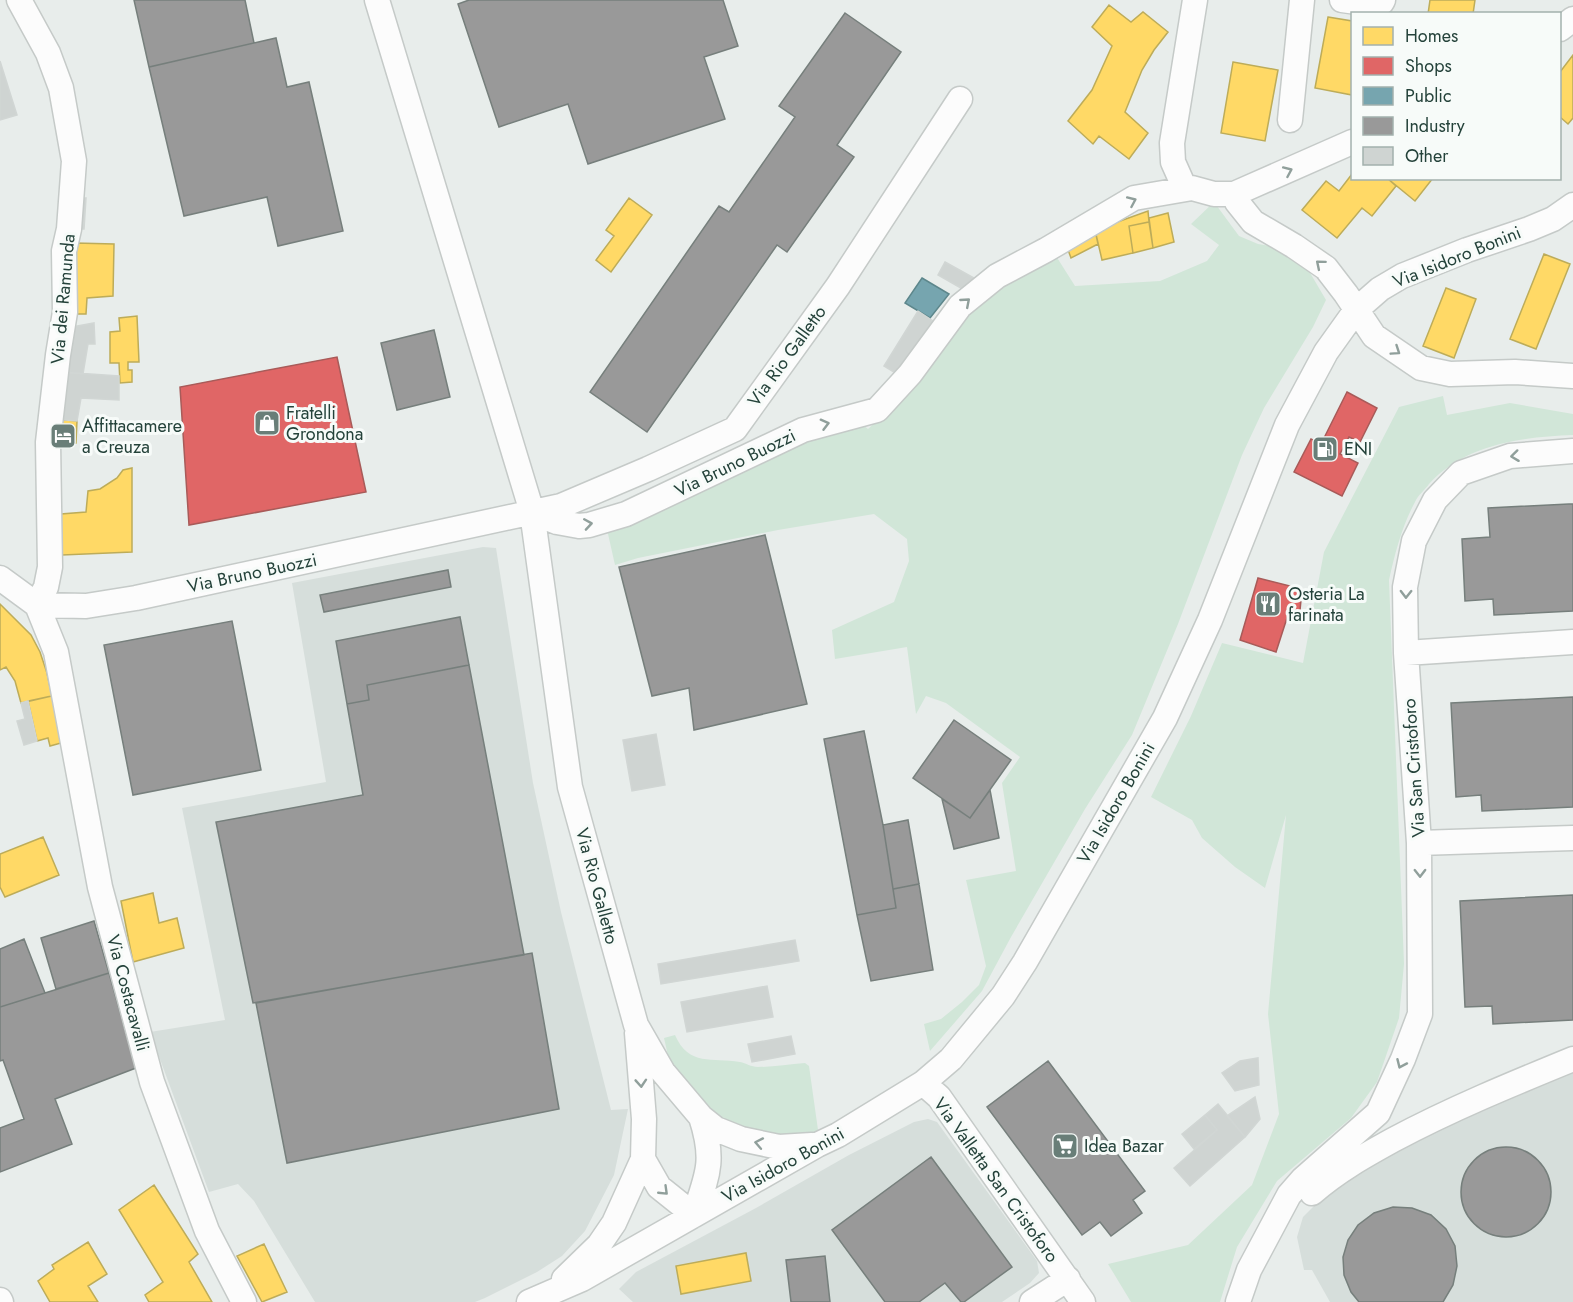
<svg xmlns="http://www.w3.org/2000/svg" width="1573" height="1302" viewBox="0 0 1573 1302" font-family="Jost,sans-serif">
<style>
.built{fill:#d6dedb}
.green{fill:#d1e6d8}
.homes{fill:#ffd966;stroke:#bdac59;stroke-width:1.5}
.shops{fill:#e06666;stroke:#a85b59;stroke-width:1.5}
.public{fill:#76a5af;stroke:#5d878c;stroke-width:1.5}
.industry{fill:#999;stroke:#767f7c;stroke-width:1.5}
.building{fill:#cfd4d2;stroke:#d1d6d4;stroke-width:1.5}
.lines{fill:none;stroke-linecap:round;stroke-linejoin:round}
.minor-casing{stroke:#c5cac8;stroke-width:27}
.minor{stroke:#fcfcfc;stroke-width:24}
.oneway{stroke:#909f9b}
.labels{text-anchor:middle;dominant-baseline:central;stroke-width:6;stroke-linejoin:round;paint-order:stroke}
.street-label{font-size:18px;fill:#24423a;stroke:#f7fbf9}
.poi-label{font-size:18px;fill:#24423a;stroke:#f7fbf9;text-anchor:start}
</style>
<rect width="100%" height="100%" fill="#e8edeb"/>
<path class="built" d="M483 547 496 548 533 783 561 912 611 1110 628 1109 614 1175 585 1231 562 1256 537 1272 485 1298 475 1302H315L254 1201 238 1184 209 1192 150 1032 225 1020 182 808 326 782 292 583Z
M1573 1066V1302H1330L1312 1270H1304L1297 1237 1303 1217 1338 1182 1456 1115Z
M928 1119 937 1122 1037 1261 1039 1273 1030 1283 1002 1302H633L619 1289 636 1272 756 1208 849 1155 914 1122Z"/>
<path class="green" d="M1214 202 1239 236 1258 244 1270 246 1309 271 1326 300 1313 327 1264 408 1242 455 1178 624 1132 735 1085 809 1011 937 982 991 930 1051 924 1024 941 1019 962 1002 979 985 986 966 966 880 1016 871 1002 783 1020 757 946 703 926 696 916 714 907 647 835 659 832 630 894 602 909 561 907 539 874 514 778 530 638 558 615 565 606 525 808 435 860 422 868 429 899 400 970 306 1025 272 1056 256 1075 286 1160 281 1207 261 1219 245 1191 224Z
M1443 396 1447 415 1510 403 1573 414V435C1522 437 1465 444 1429 484 1425 490 1418 495 1415 502 1402 526 1395 553 1389 580L1404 964 1399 1018 1377 1082 1351 1118 1277 1181 1237 1247 1220 1302H1131L1108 1264 1188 1245 1252 1185 1279 1114 1268 1014 1286 815 1265 888 1235 867 1202 838 1192 820 1151 797 1191 716 1222 643 1303 663 1324 552 1399 407Z
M675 1035C689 1067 712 1057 740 1062 746 1063 751 1067 758 1067 773 1067 789 1064 805 1063L809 1066 818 1130 815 1133 790 1135H751L703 1108 669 1060 664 1038Z"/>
<path class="homes" d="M1430 0H1475L1473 14H1428Z
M1109 5 1131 22 1143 12 1168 32 1154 50 1142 70 1125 112 1148 133 1129 159 1099 136 1093 144 1068 121 1092 90 1112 46 1092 27Z
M1328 17 1352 21V95L1315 88Z
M1573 55V118L1568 124 1560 117V72Z
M1233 62 1278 70 1265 141 1221 133Z
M1352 174V178H1387L1396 186 1372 216 1362 208 1337 238 1302 210 1326 181 1339 191Z
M1387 178H1433L1415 201Z
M629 198 652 215 611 272 596 260 614 236 606 230Z
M1148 211 1149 222 1129 226 1133 253 1102 260 1095 230Z
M1168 213 1174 242 1153 248 1149 218Z
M1149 222 1153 248 1133 253 1129 226Z
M1095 230 1098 244 1071 258 1067 247Z
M75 243 114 244 113 296 87 298 86 314H71Z
M1544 254 1570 264 1536 349 1510 339Z
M1446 288 1476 299 1454 358 1423 346Z
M137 316 139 362H128V370H132V382L120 383 119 363H110V332L120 331 119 318Z
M54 419 77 421 76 443 52 442Z
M132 468V552L62 555 61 514 86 512 88 491 100 489 117 478 123 470Z
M0 604 31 635 40 652 47 673 52 696 21 703 15 681 6 667 0 670Z
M52 696 61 743 50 746 48 738 37 741 28 701Z
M43 837 59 875 5 897 0 887V854Z
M153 893 159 923 177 918 184 948 133 962 121 901Z
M154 1185 198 1254 189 1262 212 1302H149L145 1295 163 1282 119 1210Z
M88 1242 107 1274 88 1286 98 1302H50L38 1281 54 1269 52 1265Z
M264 1244 287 1292 262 1302 237 1256Z
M746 1253 751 1281 681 1294 676 1266Z"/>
<path class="shops" d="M337 357 366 492 189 525 180 387Z
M1347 392 1377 408 1360 442 1349 437 1340 454 1358 463 1342 496 1294 472 1311 439 1321 444Z
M1258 578 1302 589 1299 621 1287 618 1276 652 1240 640Z"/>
<path class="public" d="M922 278 949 294 930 318 905 303Z"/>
<path class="industry" d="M134 0H245L254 43 149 67Z
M469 0H723L738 46 704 57 725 119 588 164 568 104 499 127 458 4Z
M845 13 901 52 837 145 854 157 787 252 777 245 647 432 590 392 719 206 729 212 795 117 779 106Z
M276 38 287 87 309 82 343 231 278 246 267 197 184 216 149 67Z
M434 330 450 397 397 410 381 343Z
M1569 504H1573V611L1494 615 1493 599 1465 601 1462 539 1490 537 1488 508Z
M765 535 807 704 694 730 689 688 652 696 619 567Z
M448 570 451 587 324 612 320 595Z
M460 617 469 665 367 685 369 700 347 704 336 641Z
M232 621 261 770 133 795 104 645Z
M469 665 524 955 253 1003 216 822 363 795 347 704 369 700 367 685Z
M1573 697V807L1482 811 1481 795 1456 797 1451 703Z
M954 720 1011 760 970 818 913 778Z
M864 731 883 825 896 908 857 915 824 739Z
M990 790 999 838 954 849 942 799 970 818Z
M908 820 919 884 893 889 883 825Z
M919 884 933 970 871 981 857 915 896 908 893 889Z
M1573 895V1020L1493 1024 1492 1006 1465 1007 1460 901Z
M94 921 109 973 56 989 41 938Z
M24 939 45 993 0 1007V949Z
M532 953 559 1109 287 1163 256 1003Z
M109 973 136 1068 55 1099 72 1144 0 1172V1128L24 1119 3 1060 0 1061V1007Z
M1048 1061 1145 1191 1133 1200 1142 1213 1111 1236 1100 1222 1082 1235 987 1107Z
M1461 1192a45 45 0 1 1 90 0a45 45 0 1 1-90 0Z
M931 1157 1012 1267 964 1302H961L945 1283 919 1302H885L832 1230Z
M1393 1207 1412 1208 1431 1215 1446 1229 1455 1246 1457 1266 1453 1285 1443 1302H1359L1351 1292 1344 1275 1343 1257 1348 1240 1358 1225 1374 1213Z
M825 1256 830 1302H791L786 1260Z"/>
<path class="building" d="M0 61 17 115 0 120Z
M74 198H86L84 229H73Z
M945 262 974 278 966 291 938 275Z
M918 311 939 325 902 377 884 366Z
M94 323 95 344H88L83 374 61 372 67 328Z
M61 372 119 376V400L81 398 77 421 54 419Z
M28 701 37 741 24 745 17 721 25 719 21 703Z
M656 734 665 785 632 791 623 740Z
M795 940 799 961 661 984 658 964Z
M767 986 773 1017 687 1032 681 1002Z
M791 1036 795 1054 752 1062 748 1044Z
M1258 1058 1259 1085 1235 1091 1222 1073 1240 1061Z
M1255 1097 1260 1119 1245 1137 1227 1116Z
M1218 1104 1245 1137 1190 1186 1174 1168 1217 1130 1205 1115Z
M1205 1115 1217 1130 1194 1149 1182 1134Z"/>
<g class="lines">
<g class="minor-casing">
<path id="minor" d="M19 0 48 53 61 88 74 161 69 229 64 251 65 312 58 355 48 442 50 567 46 587 37 605
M377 0 532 512 570 787 636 1025 663 1072 701 1117 716 1129 741 1139 779 1147 812 1145
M1342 0 1371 4 1382 2 1383 0
M1560 29 1573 19
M1290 120 1302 0
M1185 189 1173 162 1172 143 1195 0
M1234 194 1237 202 1253 222 1294 246 1326 268 1346 294 1374 336 1421 368 1450 374 1515 372 1573 376
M532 512 557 522 579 526 589 525 626 514 803 430 877 410 910 374 960 306 997 276 1046 250 1134 198 1192 188 1214 194H1234L1352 142
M0 578 37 605
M37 605 86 606 136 598 561 506 648 469 735 429 838 286 960 99
M37 605 56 652 100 887 152 1082 207 1231 244 1302
M1406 653 1573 642
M1419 843 1573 838
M923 1083 939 1097 1083 1302
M643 1159 659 1187 694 1215C708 1174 715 1160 701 1117
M1312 1193C1337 1171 1364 1156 1393 1140 1451 1109 1512 1084 1573 1059
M564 1279 599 1245 614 1223 643 1159 644 1119 637 1033
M0 1300 1 1302
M529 1302 582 1279 817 1145 838 1135 923 1083 951 1059 1003 996 1025 962 1165 718 1210 620 1287 425 1326 352 1356 310 1380 289 1402 276 1467 250 1529 229 1553 219 1573 205
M1032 1302 1068 1279
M1238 1302 1249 1270 1289 1195 1303 1179 1378 1113 1403 1059 1420 1014 1419 843 1406 653 1405 587 1414 541 1435 500 1461 473 1510 456 1573 451"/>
</g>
<use href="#minor" class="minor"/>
</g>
<defs><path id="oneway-chevron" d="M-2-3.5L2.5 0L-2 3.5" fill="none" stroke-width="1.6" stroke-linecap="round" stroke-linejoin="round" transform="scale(1.5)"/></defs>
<g class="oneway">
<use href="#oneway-chevron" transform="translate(1288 171) rotate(-24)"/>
<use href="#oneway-chevron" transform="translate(1132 201) rotate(-24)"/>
<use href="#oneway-chevron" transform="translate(1320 264) rotate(-140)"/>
<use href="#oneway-chevron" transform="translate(966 302) rotate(-41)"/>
<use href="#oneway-chevron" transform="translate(1396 351) rotate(34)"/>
<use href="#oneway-chevron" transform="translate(825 424) rotate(-15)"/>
<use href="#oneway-chevron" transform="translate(1515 456) rotate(173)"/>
<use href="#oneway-chevron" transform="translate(588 524) rotate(-9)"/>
<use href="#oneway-chevron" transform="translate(1406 594) rotate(91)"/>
<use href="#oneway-chevron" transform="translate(1420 873) rotate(89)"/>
<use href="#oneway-chevron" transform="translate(1401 1064) rotate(114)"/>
<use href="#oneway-chevron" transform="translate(641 1083) rotate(86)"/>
<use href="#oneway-chevron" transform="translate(759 1143) rotate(-169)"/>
<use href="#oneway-chevron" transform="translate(664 1191) rotate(44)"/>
</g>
<defs>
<g id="shop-square" transform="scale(1.35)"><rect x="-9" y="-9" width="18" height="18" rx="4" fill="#697e78" stroke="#f7fbf9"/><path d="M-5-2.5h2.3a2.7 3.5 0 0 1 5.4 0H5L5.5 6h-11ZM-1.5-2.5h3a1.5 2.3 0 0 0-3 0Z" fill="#fff"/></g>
<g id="hotel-square" transform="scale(1.35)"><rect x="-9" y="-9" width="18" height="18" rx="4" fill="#697e78" stroke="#f7fbf9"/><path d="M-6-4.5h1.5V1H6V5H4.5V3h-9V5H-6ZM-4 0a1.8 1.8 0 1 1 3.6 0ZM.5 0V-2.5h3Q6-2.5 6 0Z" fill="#fff"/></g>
<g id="fuel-square" transform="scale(1.35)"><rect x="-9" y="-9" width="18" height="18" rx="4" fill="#697e78" stroke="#f7fbf9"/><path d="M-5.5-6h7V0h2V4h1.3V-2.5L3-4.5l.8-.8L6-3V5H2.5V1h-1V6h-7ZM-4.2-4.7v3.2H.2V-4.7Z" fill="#fff"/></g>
<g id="restaurant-square" transform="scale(1.35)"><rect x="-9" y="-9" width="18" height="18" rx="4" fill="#697e78" stroke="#f7fbf9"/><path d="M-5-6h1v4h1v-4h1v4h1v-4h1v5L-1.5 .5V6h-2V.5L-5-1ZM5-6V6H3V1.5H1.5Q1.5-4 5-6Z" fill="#fff"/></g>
<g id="supermarket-square" transform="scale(1.35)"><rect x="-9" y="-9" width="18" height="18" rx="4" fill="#697e78" stroke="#f7fbf9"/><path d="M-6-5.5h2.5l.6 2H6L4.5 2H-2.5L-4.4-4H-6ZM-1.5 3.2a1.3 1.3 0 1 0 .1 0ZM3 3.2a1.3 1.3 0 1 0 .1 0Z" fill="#fff"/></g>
</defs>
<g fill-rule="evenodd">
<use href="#shop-square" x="267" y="423"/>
<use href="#hotel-square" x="63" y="436"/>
<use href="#fuel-square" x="1325" y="449"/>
<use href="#restaurant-square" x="1268" y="604"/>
<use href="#supermarket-square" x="1065" y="1146"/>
</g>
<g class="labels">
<g class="street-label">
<text transform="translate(1457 257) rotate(-22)">Via Isidoro Bonini</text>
<text transform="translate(63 299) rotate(-85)">Via dei Ramunda</text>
<text transform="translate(787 356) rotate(-54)">Via Rio Galletto</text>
<text transform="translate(735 463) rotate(-26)">Via Bruno Buozzi</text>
<text transform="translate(252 573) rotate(-12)">Via Bruno Buozzi</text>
<text transform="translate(1414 768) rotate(-94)">Via San Cristoforo</text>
<text transform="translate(1116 803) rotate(-60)">Via Isidoro Bonini</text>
<text transform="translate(597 886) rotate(75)">Via Rio Galletto</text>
<text transform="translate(128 993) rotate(75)">Via Costacavalli</text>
<text transform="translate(783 1165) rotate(-29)">Via Isidoro Bonini</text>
<text transform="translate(996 1180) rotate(54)">Via Valletta San Cristoforo</text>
</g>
<g class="poi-label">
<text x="286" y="413">Fratelli<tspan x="286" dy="21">Grondona</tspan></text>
<text x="82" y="426">Affittacamere<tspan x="82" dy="21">a Creuza</tspan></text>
<text x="1344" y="449">ENI</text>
<text x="1288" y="594">Osteria La<tspan x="1288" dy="21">farinata</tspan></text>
<text x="1084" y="1146">Idea Bazar</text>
</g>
</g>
<rect x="1351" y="12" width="210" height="168" fill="#f7fbf9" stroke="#a3b1ad" stroke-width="1.5"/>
<rect x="1363" y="27" width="30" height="18" fill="#ffd966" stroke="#a3b1ad" stroke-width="1.5"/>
<text x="1405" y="42" font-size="18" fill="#24423a">Homes</text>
<rect x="1363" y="57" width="30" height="18" fill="#e06666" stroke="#a3b1ad" stroke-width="1.5"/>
<text x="1405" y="72" font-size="18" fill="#24423a">Shops</text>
<rect x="1363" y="87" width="30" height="18" fill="#76a5af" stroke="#a3b1ad" stroke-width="1.5"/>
<text x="1405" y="102" font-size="18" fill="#24423a">Public</text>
<rect x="1363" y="117" width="30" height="18" fill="#999999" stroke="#a3b1ad" stroke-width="1.5"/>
<text x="1405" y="132" font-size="18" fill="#24423a">Industry</text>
<rect x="1363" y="147" width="30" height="18" fill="#cfd4d2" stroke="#a3b1ad" stroke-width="1.5"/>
<text x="1405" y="162" font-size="18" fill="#24423a">Other</text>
</svg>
